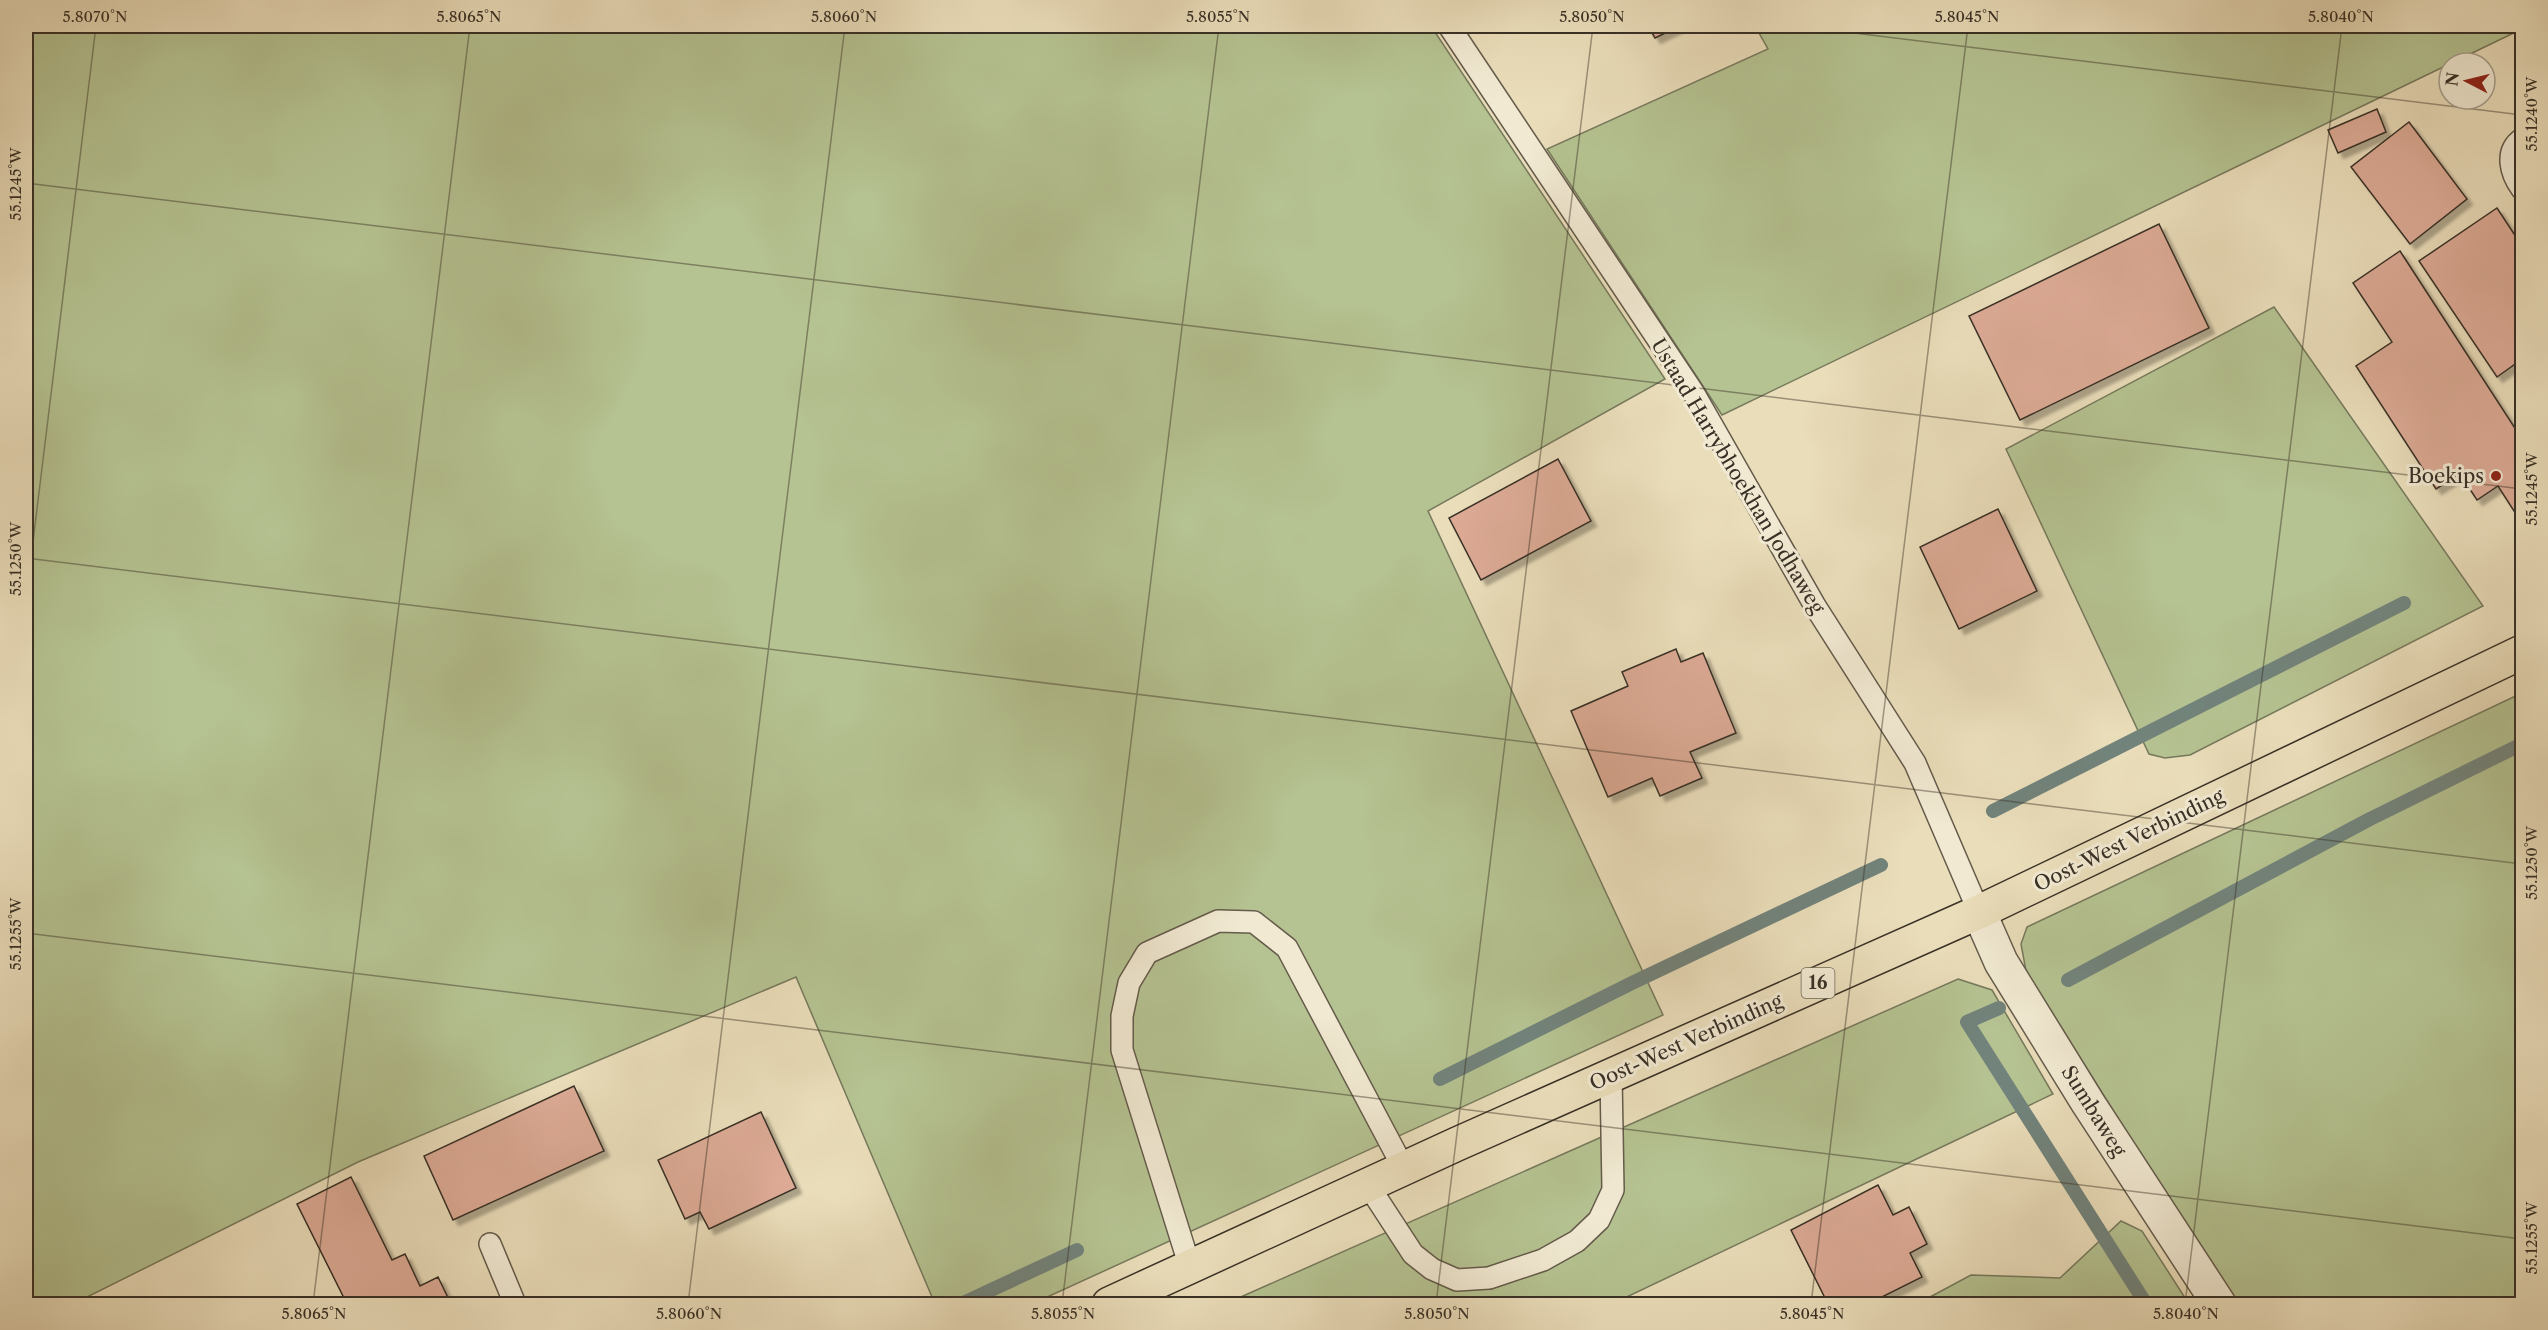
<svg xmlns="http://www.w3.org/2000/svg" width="2548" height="1330" viewBox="0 0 2548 1330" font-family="'Libre Caslon Text',serif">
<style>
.green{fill:#b5c291;stroke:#76795c;stroke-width:1.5}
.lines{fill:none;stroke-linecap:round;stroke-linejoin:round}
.stream{stroke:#72837b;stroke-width:14}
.building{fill:#dcaa95;stroke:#383026;stroke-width:1.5;filter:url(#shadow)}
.lane-casing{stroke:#645b4b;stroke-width:24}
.street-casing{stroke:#645b4b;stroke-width:36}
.primary-casing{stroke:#383026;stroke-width:36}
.lane{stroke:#f1e9d2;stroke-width:21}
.street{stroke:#f1e9d2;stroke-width:33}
.primary{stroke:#eaddba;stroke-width:33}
.ticks{fill:none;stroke:#383026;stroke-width:1.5;stroke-opacity:0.45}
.poi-dot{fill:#8f2418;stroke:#f1e9d2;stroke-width:2}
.labels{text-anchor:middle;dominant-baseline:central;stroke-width:6;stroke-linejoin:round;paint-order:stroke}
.shield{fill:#f1e9d2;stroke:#70685a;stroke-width:1.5}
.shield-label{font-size:18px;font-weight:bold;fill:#383026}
.street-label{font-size:20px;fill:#383026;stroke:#f1e9d2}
.poi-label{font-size:20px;fill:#383026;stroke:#f1e9d2;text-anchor:end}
.neatline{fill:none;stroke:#383026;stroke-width:2}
.ticks-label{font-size:15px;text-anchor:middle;fill:#383026}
</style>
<defs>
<filter id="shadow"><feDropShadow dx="5.5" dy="5.5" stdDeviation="1.5" flood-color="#0004"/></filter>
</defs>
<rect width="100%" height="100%" fill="#eaddba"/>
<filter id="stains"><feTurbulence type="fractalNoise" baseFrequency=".00333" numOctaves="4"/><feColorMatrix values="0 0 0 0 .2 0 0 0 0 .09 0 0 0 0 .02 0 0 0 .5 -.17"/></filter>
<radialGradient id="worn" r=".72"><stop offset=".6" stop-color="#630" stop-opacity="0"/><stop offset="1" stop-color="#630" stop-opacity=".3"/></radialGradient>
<path class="green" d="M26 26H1431L1665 379 1428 511 1663 1015 1032 1304H935L796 977 358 1162 73 1304H26Z
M1755 26H2522V29L1722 415 1547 149 1768 49Z
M2274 307 2483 606 2190 755 2165 758 2149 754 2006 449Z
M2522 693V1304H2234L2026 971 2021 944 2027 927Z
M1958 979 1992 990 2053 1094 1612 1304H1225Z
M2121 1221 2142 1231 2189 1304H1917L1971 1275 2060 1278Z"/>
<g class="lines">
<path class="stream" d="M1993 811 2404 603
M2068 980 2370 819 2522 744
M1999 1008 1967 1022 2146 1304
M1440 1079 1634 982 1881 865
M961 1304 1077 1250"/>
</g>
<path class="building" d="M1648 26H1680L1655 38Z
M2377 109 2386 132 2338 153 2328 130Z
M2409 122 2467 199 2410 244 2351 167Z
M2497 208 2522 246V359L2497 377 2419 261Z
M2159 224 2209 328 2020 420 1969 316Z
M2400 251 2522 439V505L2514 511 2498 486 2477 500 2460 474 2436 489 2356 366 2392 342 2353 283Z
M1558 459 1591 521 1481 580 1449 518Z
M1998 509 2037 591 1959 629 1920 547Z
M1676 649 1681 662 1703 653 1736 733 1690 752 1702 778 1660 796 1652 778 1608 797 1571 711 1628 686 1622 672Z
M574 1086 604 1151 453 1220 424 1156Z
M761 1112 796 1188 709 1229 700 1212 685 1219 658 1160Z
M351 1177 392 1260 405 1254 420 1286 438 1277 451 1304H347L297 1204Z
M1878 1185 1893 1215 1909 1207 1927 1244 1910 1253 1922 1277 1868 1304H1828L1791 1230Z"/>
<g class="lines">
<g class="lane-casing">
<path id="lane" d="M1449 26 1693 392 1815 606 1915 763 1979 912
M2522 139C2504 152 2511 174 2522 189
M1368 1185 1413 1254 1432 1269 1457 1280 1489 1278 1543 1260 1577 1241 1599 1220 1613 1190 1611 1075
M490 1244 515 1304
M1190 1267 1122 1050V1016L1129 983 1147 953 1218 921 1254 922 1287 948 1404 1169"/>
</g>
<g class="street-casing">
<path id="street" d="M1979 912 2001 962 2088 1103 2219 1304"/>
</g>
<g class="primary-casing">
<path id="primary" d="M1109 1304 1457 1144 1979 912 2522 652"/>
</g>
<use href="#lane" class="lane"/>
<use href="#street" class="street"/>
<use href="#primary" class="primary"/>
</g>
<path class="ticks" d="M1797 26 2522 115M26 183 2522 489M26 558 2522 864M26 599 96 26M26 933 2522 1239M313 1304 470 26M688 1304 845 26M1062 1304 1219 26M1436 1304 1593 26M1811 1304 1968 26M2185 1304 2342 26"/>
<circle class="poi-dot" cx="2496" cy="476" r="6"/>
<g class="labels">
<rect class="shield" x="1801.5" y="968" width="33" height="30" rx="4.5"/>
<g class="shield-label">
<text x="1818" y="983">16</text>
</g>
<g class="street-label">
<text transform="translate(1738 476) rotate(59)">Ustaad Harrybhoekhan Jodhaweg</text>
<text transform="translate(2129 840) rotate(-26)">Oost-West Verbinding</text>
<text transform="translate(1686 1042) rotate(-24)">Oost-West Verbinding</text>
<text transform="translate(2094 1111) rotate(58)">Sumbaweg</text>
</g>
<g class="poi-label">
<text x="2484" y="476">Boekips</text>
</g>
</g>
<rect width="2548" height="1330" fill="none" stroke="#eaddba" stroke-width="66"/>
<g transform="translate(2467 81) rotate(277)"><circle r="28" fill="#f1e9d2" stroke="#a79f8d" stroke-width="1.5"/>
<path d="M0-4.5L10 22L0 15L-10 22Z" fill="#8f2418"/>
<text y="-9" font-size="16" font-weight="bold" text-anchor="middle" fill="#383026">N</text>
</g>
<rect x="33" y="33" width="2482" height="1264" class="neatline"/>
<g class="ticks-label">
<text x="95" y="22">5.8070°N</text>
<text x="469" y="22">5.8065°N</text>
<text x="844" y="22">5.8060°N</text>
<text x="1218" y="22">5.8055°N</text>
<text x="1592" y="22">5.8050°N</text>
<text x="1967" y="22">5.8045°N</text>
<text x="2341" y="22">5.8040°N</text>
<text transform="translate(2532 114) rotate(-90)" y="5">55.1240°W</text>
<text transform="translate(16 184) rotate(-90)" y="5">55.1245°W</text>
<text transform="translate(2532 489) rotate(-90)" y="5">55.1245°W</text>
<text transform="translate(16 559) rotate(-90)" y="5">55.1250°W</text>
<text transform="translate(2532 863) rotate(-90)" y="5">55.1250°W</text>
<text transform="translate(16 934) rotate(-90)" y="5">55.1255°W</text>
<text transform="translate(2532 1238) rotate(-90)" y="5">55.1255°W</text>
<text x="314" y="1319">5.8065°N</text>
<text x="689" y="1319">5.8060°N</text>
<text x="1063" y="1319">5.8055°N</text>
<text x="1437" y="1319">5.8050°N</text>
<text x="1812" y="1319">5.8045°N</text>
<text x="2186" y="1319">5.8040°N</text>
</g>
<rect width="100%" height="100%" filter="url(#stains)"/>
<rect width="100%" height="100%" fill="url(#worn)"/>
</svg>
